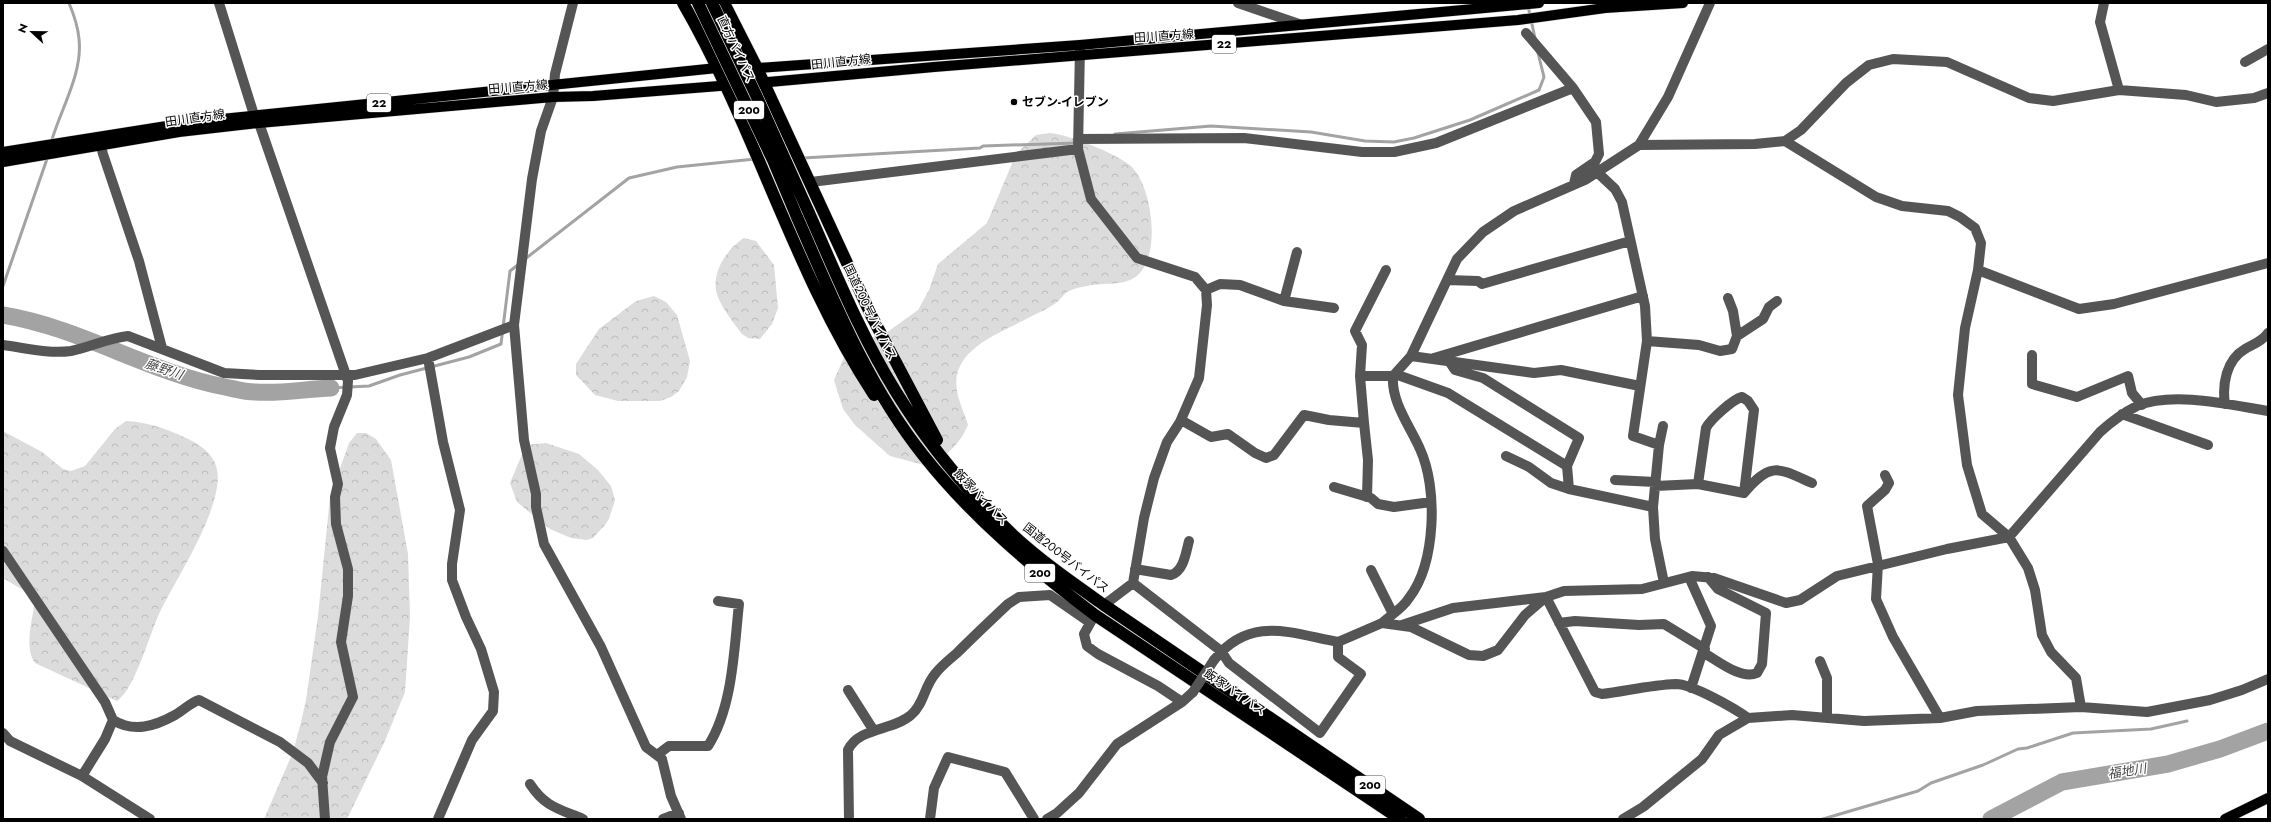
<svg xmlns="http://www.w3.org/2000/svg" width="2271" height="822" viewBox="0 0 2271 822" font-family="Jost,'Noto Sans JP',sans-serif">
<style>
.forest{fill:url(#forest-crowns)}
.lines{fill:none;stroke-linecap:round;stroke-linejoin:round}
.stream{stroke:#a3a3a3;stroke-width:3}
.river{stroke:#a3a3a3;stroke-width:17}
.major-casing{stroke:#dbdbdb;stroke-width:11}
.highway-casing{stroke:#dbdbdb;stroke-width:13}
.minor{stroke:#555;stroke-width:10}
.major{stroke:#000;stroke-width:10}
.highway{stroke:#000;stroke-width:12}
.highway-bridge-casing{stroke:#dbdbdb;stroke-width:13;stroke-linecap:butt}
.minor-bridge{stroke:#555;stroke-width:10}
.highway-bridge{stroke:#000;stroke-width:12}
.poi-dot{fill:#000;stroke:#fff;stroke-width:1.5}
.labels{text-anchor:middle;dominant-baseline:central;stroke-width:3;stroke-linejoin:round;paint-order:stroke}
.shield{fill:#fff;stroke:#4c4c4c;stroke-width:1}
.shield-label{font-size:11px;font-weight:bold;fill:#000}
.street-label{font-size:12px;fill:#000;stroke:#fff}
.poi-label{font-size:12px;font-weight:bold;fill:#000;stroke:#fff;text-anchor:start}
.water-label{font-size:13px;font-style:italic;fill:#444;stroke:#fff}
</style>
<defs>
<pattern id="forest-crowns" width="20" height="18" patternUnits="userSpaceOnUse"><rect width="20" height="18" fill="#dcdcdc"/><path d="M2 6a3 3 0 1 1 6 0M12 15a3 3 0 1 1 6 0" fill="none" stroke="#bbb"/></pattern>
</defs>
<rect width="100%" height="100%" fill="#fff"/>
<path class="forest" d="M1050 133C1068 134 1117 154 1131 166 1152 186 1161 252 1139 274 1127 287 1103 282 1087 286 1081 287 1072 289 1067 292 1063 295 1060 300 1056 303 1049 308 1040 312 1032 316 1004 332 949 348 957 391 959 403 965 414 968 425 960 444 946 457 928 466L890 456 855 425 843 409 834 380 846 353 852 344 886 333 918 310 929 290 938 264 987 223 1016 154 1036 135Z
M744 238 756 241 774 265 778 308 772 324 760 339 748 338 742 334C734 323 723 310 718 297 709 276 726 249 744 238Z
M654 296 666 302 677 315 690 361 687 377 679 391 671 397 660 401H618L595 395 576 375V364L599 329 636 301Z
M126 421C147 422 164 428 184 437 195 442 208 449 214 461 233 495 174 581 159 614 149 636 135 688 117 701L35 663C24 648 32 620 35 602L28 593 3 578V431L42 452 63 469 71 471 85 466 115 429Z
M357 433H366L376 439 391 460 408 554 410 617 405 692 384 743 347 819H264L293 752 301 722 306 700 318 616 330 497 349 443Z
M546 443 579 454 598 470 611 486 615 500 609 519 604 526 593 538 587 540 571 538 550 529 517 502 510 483 526 445Z"/>
<g class="lines">
<path class="stream" d="M1528 6 1535 38
M1115 134 1211 126 1311 132 1365 141 1394 142 1414 138 1470 120 1539 90 1544 77 1538 53
M51 143C60 110 83 74 79 39 78 26 74 15 69 3
M803 158 980 148 983 146 1076 143
M525 259 629 178 677 167 755 159
M3 286 48 156
M331 388 369 386 400 375 469 357 501 344 510 271 519 264
M1823 819 1918 791 1931 783 1983 765 2018 749 2027 748 2073 733 2151 729 2187 721"/>
<path class="river" d="M3 315C81 328 148 372 225 387 235 389 245 392 255 392 280 394 306 389 331 388
M1991 819 2062 782 2168 764 2220 749 2268 731"/>
<g class="major-casing">
<path id="major" d="M758 83 934 67 1518 20 1605 8 1683 3
M3 152 192 122 717 68H757L1080 45 1539 3
M3 162 179 132 259 123 553 97 593 96 732 85
M2225 819 2268 798"/>
</g>
<g class="highway-casing">
<path id="highway" d="M683 3C756 129 794 273 874 395
M724 3 757 68 871 315 937 440
M809 213C836 274 861 336 896 392 928 444 969 493 1013 535 1041 561 1073 583 1104 605L1419 819
M797 217C833 299 867 385 923 455 972 517 1033 568 1095 615L1400 819"/>
</g>
<path class="minor" d="M219 3 254 115 259 123 348 381 347 395 334 427 330 448 338 484 335 497 336 524 348 569V596L341 642 353 697 330 742 322 777 325 819
M573 3 555 74 553 97 541 131 532 179 514 325 524 440 536 494V507L544 544 601 647 646 747 662 759 671 796 681 819
M1238 3 1302 25
M2104 3 2100 22 2119 90
M1526 33 1573 88 1596 122 1599 154 1595 162 1576 175 1574 184
M1080 47 1078 149 1091 199 1137 258 1195 277 1206 290 1207 305 1199 378 1180 422 1167 442 1154 478 1144 518 1133 583 1104 605
M2245 62 2268 49
M99 138 103 154 139 261 162 348
M1078 139 1244 138 1362 152H1394L1436 143 1573 88
M1785 141 1876 197 1902 206 1948 211 1960 217 1975 228 1981 243 1978 270 1965 328 1958 395 1967 465 1982 514 2009 537 2028 568 2035 590 2042 635 2051 652 2076 678 2081 707
M1639 145 1755 144 1785 141 1801 130 1846 83 1869 65 1893 59 1947 62 2029 98 2053 101 2119 90 2186 95 2216 102 2254 98 2268 93
M1597 172 1615 189 1622 202 1645 306 1647 341 1633 436 1659 445 1653 507 1655 539 1664 583
M811 182 1078 149
M1978 270 2079 309 2114 304 2268 263
M1447 280 1478 281 1482 284 1630 241
M1206 290 1220 284 1240 285 1284 301 1297 252
M1284 301 1334 308
M1737 336 1763 319 1769 307 1777 301
M1647 341 1699 345 1720 351 1732 349 1737 336 1733 311 1728 298
M3 345C26 348 48 354 71 351 91 347 108 338 128 336L224 373 259 375H355L428 358 514 325
M2032 355V384L2077 397 2128 376 2132 393 2142 405
M1411 356 1534 373 1561 370 1640 386
M428 358 443 442 460 510 452 564V580L466 617 481 649 494 692 493 711 472 740 438 819
M1434 358 1643 296
M1449 361 1455 370 1483 378 1579 438 1567 466 1569 489 1653 507
M1395 374 1448 393 1567 466
M1360 376 1362 345 1355 331 1386 270
M2225 404C2222 385 2226 360 2245 349 2253 344 2262 342 2268 333
M2122 414 2208 445
M1181 420 1211 437 1228 434 1255 453 1266 458 1274 455 1304 415 1329 420 1364 423 1360 376H1393
M1364 423 1368 460 1367 497
M1659 445 1663 426
M1506 456 1529 467 1551 483 1569 489
M1885 475 1889 483 1885 490 1867 506 1878 564 1876 599 1893 637 1940 718
M1615 480 1655 482
M1655 486 1698 484 1744 493 1754 410 1748 401 1742 397C1733 399 1710 420 1706 428L1698 484
M1334 487 1371 498 1378 504 1394 507 1431 502
M1744 493C1771 461 1778 468 1812 483
M3 551 105 702 113 720 105 739 82 776
M1135 569 1171 575C1184 571 1186 552 1189 541
M1371 570 1393 614
M1689 577 1711 626 1691 688
M1133 583 1221 651 1229 663 1320 733 1361 674 1338 657V642C1290 633 1250 615 1214 660
M1093 618 1084 634 1087 646 1098 654 1158 686 1182 702
M1382 623C1391 615 1403 608 1409 598 1436 563 1438 488 1420 449 1410 426 1391 402 1393 376L1411 356 1457 259 1483 232 1514 211 1585 180 1639 145 1668 97 1710 3
M1559 623 1575 621 1639 625 1664 624 1705 649
M1402 625 1453 608 1546 597 1595 692 1602 694C1626 691 1651 685 1676 684 1692 684 1734 708 1748 718
M1338 642 1382 623 1411 627 1469 655 1483 656 1498 650 1525 615 1546 597 1564 591 1642 589 1692 576 1714 578 1786 603 1800 600 1837 576 1947 549 2009 537 2100 432C2111 422 2123 413 2137 406 2173 391 2231 405 2268 411
M1704 653C1718 661 1741 680 1757 673L1762 664 1766 613 1718 589 1708 577
M1820 661 1827 678V718
M848 690 874 731
M113 720C134 733 155 726 175 715 184 710 190 703 199 700L280 742 308 763 323 783
M3 733 10 741 82 776 150 819
M657 755 669 746H708C733 707 734 649 739 604L718 601
M530 784C545 807 559 809 583 819
M663 819 679 813
M849 819 848 750C859 727 893 731 911 715 924 704 924 687 935 674 941 666 950 659 957 653 974 636 991 620 1008 604L1019 597 1050 595 1089 622
M930 819 934 788 948 757 1005 772 1034 819
M1047 819 1057 813 1079 793 1117 744 1182 702 1193 692
M1623 819 1643 807 1702 759 1719 735 1748 718 1792 715 1864 721 1940 718 1977 711 2081 707 2147 712 2210 700 2242 690 2268 679"/>
<use href="#major" class="major"/>
<use href="#highway" class="highway"/>
<g class="highway-bridge-casing">
<path id="highway-bridge" d="M698 3 773 160 797 217
M712 3 756 95 809 213"/>
</g>
<path class="minor-bridge" d="M1193 692 1214 660"/>
<use href="#highway-bridge" class="highway-bridge"/>
</g>
<circle class="poi-dot" cx="1014" cy="102" r="4"/>
<g class="labels">
<g class="shield">
<rect x="1212" y="35" width="24" height="18" rx="3"/>
<rect x="367" y="94" width="24" height="18" rx="3"/>
<rect x="734" y="101" width="30" height="18" rx="3"/>
<rect x="1025" y="564" width="30" height="18" rx="3"/>
<rect x="1355" y="776" width="30" height="18" rx="3"/>
</g>
<g class="shield-label">
<text x="1224" y="44">22</text>
<text x="379" y="103">22</text>
<text x="749" y="110">200</text>
<text x="1040" y="573">200</text>
<text x="1370" y="785">200</text>
</g>
<g class="street-label">
<text transform="translate(1164 36) rotate(-4)">田川直方線</text>
<text transform="translate(736 49) rotate(65)">直方バイパス</text>
<text transform="translate(841 62) rotate(-6)">田川直方線</text>
<text transform="translate(518 87) rotate(-5)">田川直方線</text>
<text transform="translate(195 118) rotate(-8)">田川直方線</text>
<text transform="translate(870 312) rotate(64)">国道200号バイパス</text>
<text transform="translate(981 497) rotate(46)">飯塚バイパス</text>
<text transform="translate(1066 558) rotate(38)">国道200号バイパス</text>
<text transform="translate(1235 692) rotate(34)">飯塚バイパス</text>
</g>
<g class="poi-label">
<text x="1022" y="102">セブン-イレブン</text>
</g>
<g class="water-label">
<text transform="translate(164 369) rotate(19)">藤野川</text>
<text transform="translate(2127 771) rotate(-9)">福地川</text>
</g>
</g>
<rect width="2271" height="822" fill="none" stroke="#000000" stroke-width="8"/>
<g transform="translate(32 32) rotate(292)" stroke="#ffffff" stroke-width="3" paint-order="stroke">
<path d="M0-3L7 15L0 10L-7 15Z" fill="#000000"/>
<text y="-6" font-size="11" font-weight="bold" text-anchor="middle" fill="#000000">N</text>
</g>
</svg>
